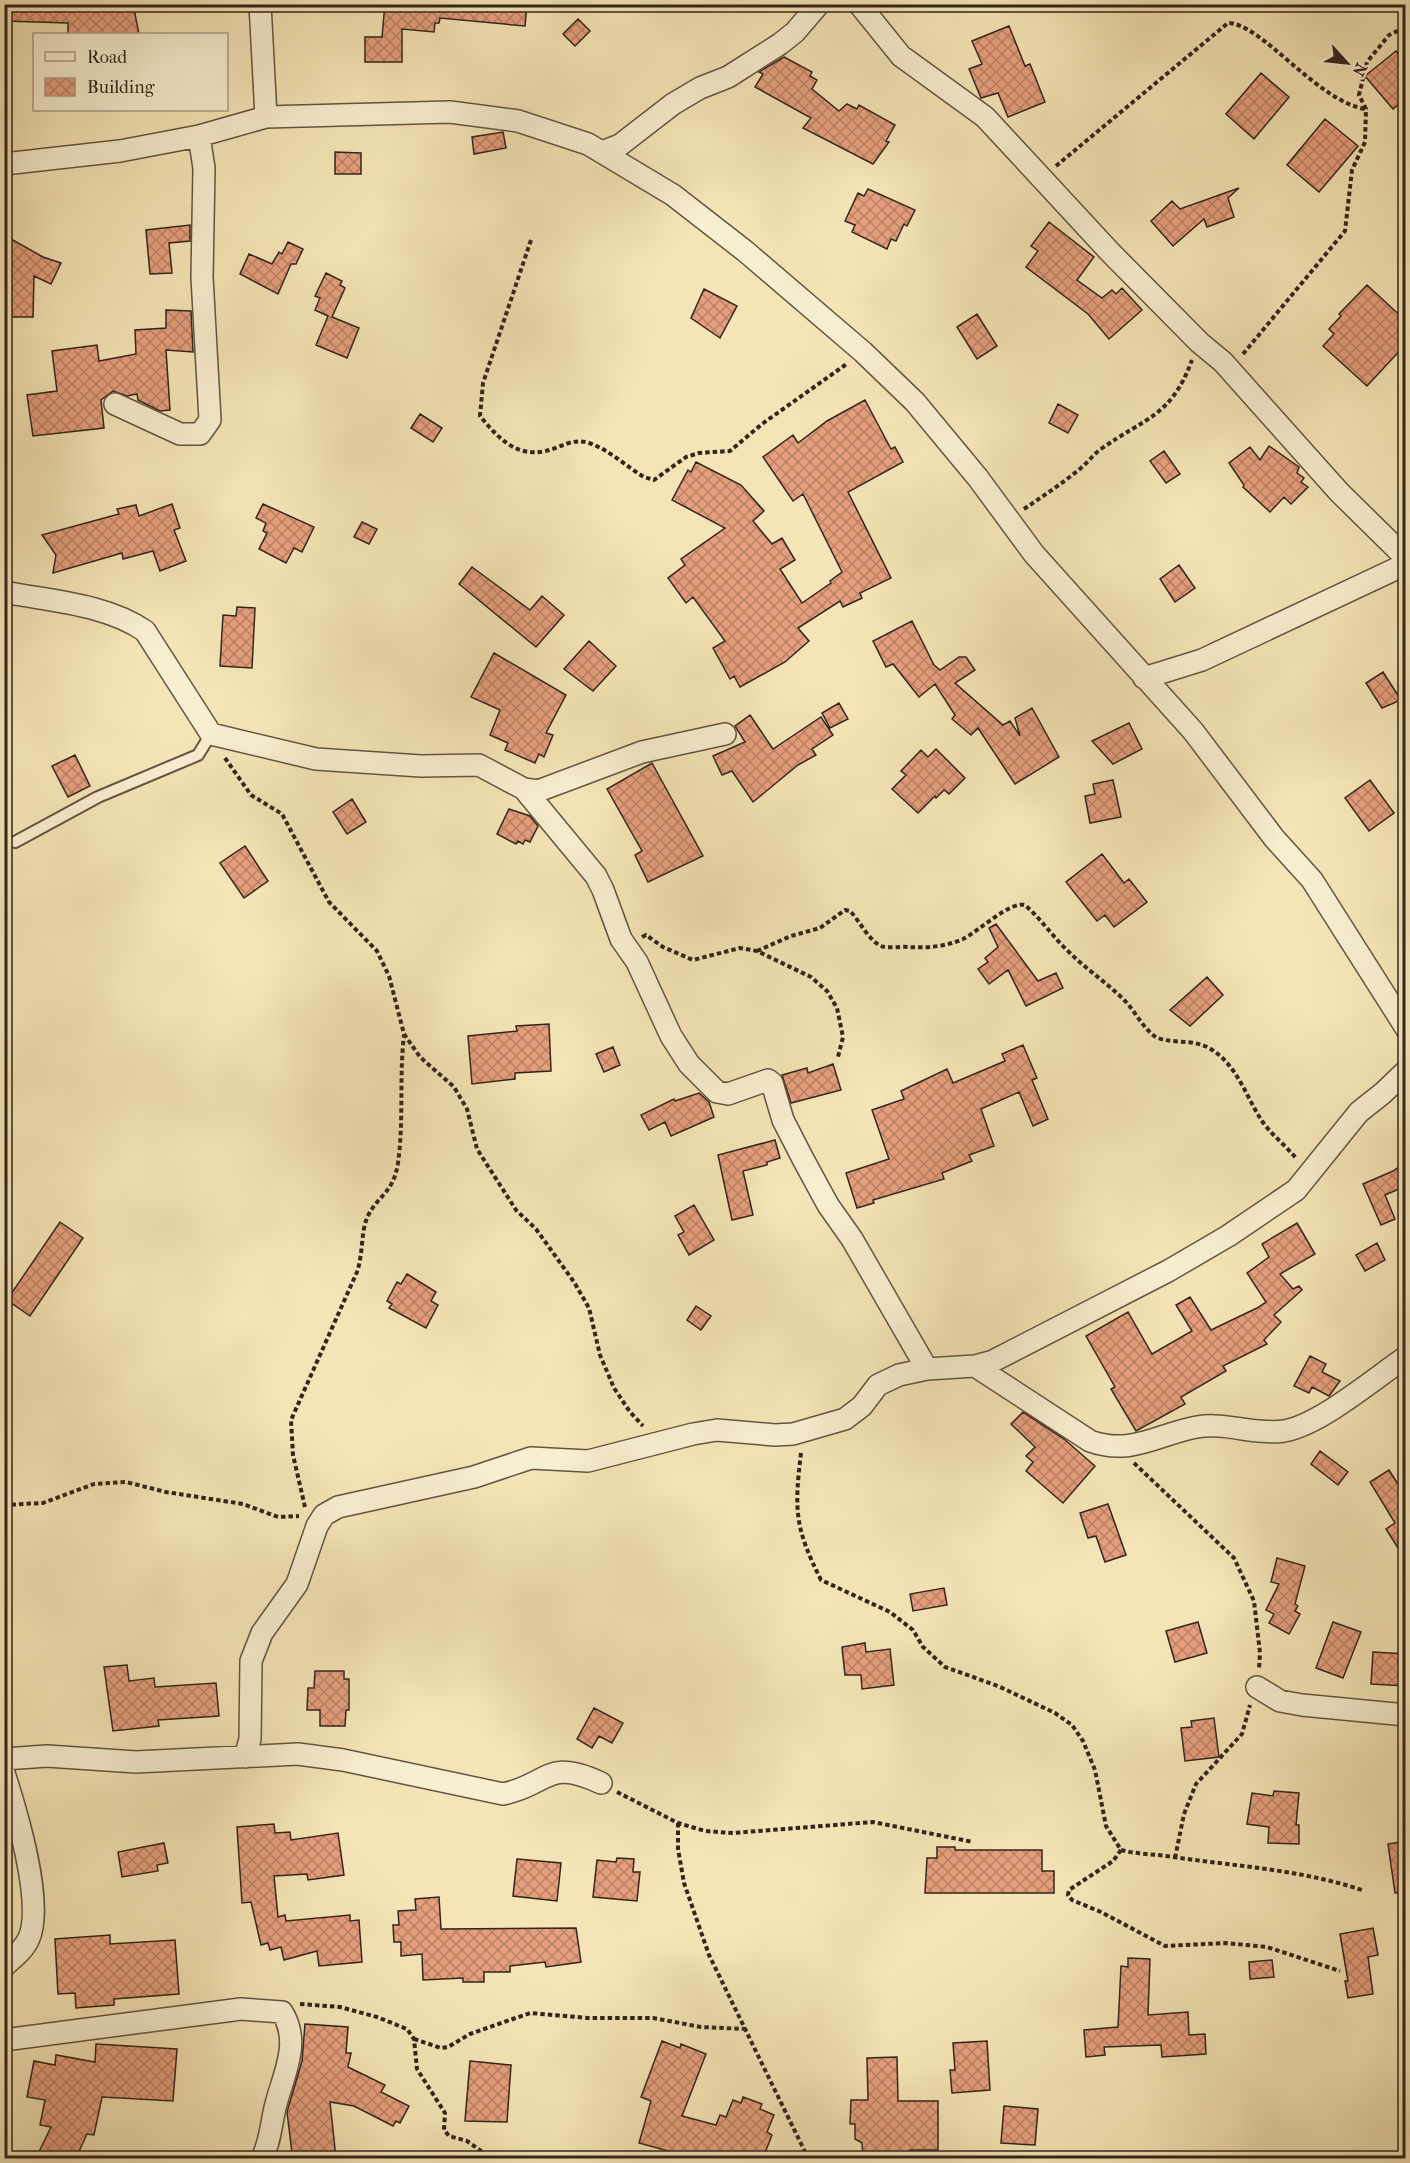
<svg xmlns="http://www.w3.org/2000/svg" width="1410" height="2163" viewBox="0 0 1410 2163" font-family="'IM FELL French Canon',serif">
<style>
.building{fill:url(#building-cross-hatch);stroke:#32251c;stroke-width:1.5}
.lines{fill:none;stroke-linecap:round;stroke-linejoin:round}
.service-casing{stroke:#635542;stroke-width:14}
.minor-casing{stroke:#635542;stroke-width:24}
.path{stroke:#32251c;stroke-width:4;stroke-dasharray:4.5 3;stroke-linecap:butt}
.service{stroke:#f8eed0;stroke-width:10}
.minor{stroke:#f8eed0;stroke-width:21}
</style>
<defs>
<pattern id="building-cross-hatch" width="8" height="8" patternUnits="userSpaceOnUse" patternTransform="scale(1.5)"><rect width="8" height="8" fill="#e69f7d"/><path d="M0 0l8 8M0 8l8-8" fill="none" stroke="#bb8166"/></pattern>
</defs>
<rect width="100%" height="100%" fill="#f5e5b6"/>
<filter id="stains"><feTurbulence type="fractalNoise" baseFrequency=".00333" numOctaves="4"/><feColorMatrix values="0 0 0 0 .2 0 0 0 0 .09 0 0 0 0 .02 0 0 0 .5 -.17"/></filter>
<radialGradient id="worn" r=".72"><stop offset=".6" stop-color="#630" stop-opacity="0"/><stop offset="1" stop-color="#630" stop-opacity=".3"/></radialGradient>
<path class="building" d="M4 4H133L139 34H68V23L4 21Z
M385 4H527L525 26 440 18 439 23H435L434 32 402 29V62H365V37H382Z
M578 19 590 31 575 46 563 34Z
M1009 26 1025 66 1030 64 1045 102 1008 117 998 93 981 98 969 69 982 64 972 41Z
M1396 51 1406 62V99L1393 109 1365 76Z
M784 57 812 72 810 76 817 80 812 89 839 111 847 104 857 109 859 105 895 125 886 141 889 142 873 164 803 128 811 118 755 87 763 74 759 72Z
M1261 73 1289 97 1254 139 1226 114Z
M1325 119 1358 146 1319 192 1287 165Z
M503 132 506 148 474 154 472 137Z
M335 152 361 153V174H335Z
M1239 188 1228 198 1234 217 1207 227 1204 219 1173 246 1151 221 1172 201 1180 209Z
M868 189 915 210 907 226 904 224 896 241 891 239 887 249 852 232 855 225 845 221 858 193 864 196Z
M1049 222 1094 257 1077 280 1102 298 1112 290 1116 294 1122 288 1142 310 1109 339 1088 314 1026 267 1038 251 1031 246Z
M190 225V241L169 243 172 273 150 274 146 230Z
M4 235 43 257 61 263 51 284 34 276 33 317H4Z
M288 242 303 249 296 264H291L278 294 240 274 249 254 272 264 279 252 282 254Z
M326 273 342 281 340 285 345 288 332 317 359 328 347 358 316 345 328 316 315 310 320 298 315 296Z
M1367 285 1406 321V344L1367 386 1323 346 1334 334 1329 329 1341 316 1339 314Z
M704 289 737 306 720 338 691 318Z
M166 310 191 311 193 352 166 350 170 410 160 411 138 400 137 394 127 396 113 391 101 400 104 428 33 436 27 395 57 391 52 351 97 345 99 361 136 354 135 330 166 328Z
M977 314 997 346 977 359 957 327Z
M865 400 891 449 895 447 903 462 848 492 891 578 860 593 862 598 843 607 840 601 798 628 809 641 785 662 740 687 734 676 730 679 713 648 725 641 693 597 686 603 668 578 685 565 681 559 725 528 672 500 688 470 691 472 696 462 741 485 764 511 753 521 772 544 782 538 795 560 780 569 802 603 831 583 830 581 842 572 803 494 793 501 763 457 793 435 798 443 827 421Z
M1058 404 1078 415 1068 433 1049 423Z
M420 414 442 428 433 442 411 428Z
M1269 446 1299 467 1297 473 1304 478 1301 482 1308 487 1291 504 1284 497 1270 512 1243 487 1244 485 1229 463 1250 447 1260 460Z
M1164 451 1180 474 1166 483 1150 461Z
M172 504 180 528 174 530 186 561 160 571 153 551 123 559 122 553 53 573 56 555 42 535 119 514 117 509 136 505 139 516Z
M263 504 314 527 302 552 294 548 286 563 259 549 267 533 263 531 266 523 256 518Z
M362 522 377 529 369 544 354 537Z
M1179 565 1195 588 1175 602 1160 579Z
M472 567 530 610 542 596 564 615 536 647 459 584Z
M237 607 255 608 252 668 220 666 223 615 236 616Z
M912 621 934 665 940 670 959 657H966L975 670 955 683 1003 725 1010 721 1020 736 1015 718 1032 708 1059 757 1015 784 978 728 971 735 952 719 955 715 935 684 919 697 893 664 886 667 873 641Z
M589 641 616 666 593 691 564 669Z
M494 653 566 695 546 733 553 735 544 757 539 754 535 763 505 750 508 743 490 735 500 710 471 697Z
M1383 672 1401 700 1382 708 1366 683Z
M839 703 848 719 830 728 822 713Z
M750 715 773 749 821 717 833 735 812 749 816 755 798 765 753 802 732 771 722 775 713 756 745 742 735 726Z
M1129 723 1142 749 1113 764 1092 741Z
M936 749 965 778 949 794 944 790 936 798 935 796 918 813 892 789 906 775 901 771 921 750 928 757Z
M75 755 90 786 68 797 52 766Z
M652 763 703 856 648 882 635 855 642 851 607 789Z
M1113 780 1121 817 1090 823 1085 796 1095 794 1093 784Z
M1370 780 1394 813 1369 831 1345 798Z
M352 799 366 822 347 834 333 812Z
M509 809 530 816 538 826 530 842 525 840 523 844 518 841 516 844 497 834Z
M245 846 268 881 244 898 220 863Z
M1102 854 1124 883 1129 879 1147 902 1114 927 1105 915 1097 921 1066 882Z
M996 924 1038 981 1056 973 1063 988 1026 1006 1008 970 989 984 978 969 988 962 985 958 998 947 989 928Z
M1207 977 1223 995 1190 1026 1170 1010Z
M549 1024 551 1071 515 1073V1079L472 1084 468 1036 517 1031 516 1026Z
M1023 1045 1037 1078 1032 1080 1048 1119 1033 1126 1019 1092 981 1109 994 1146 969 1155 972 1161 942 1173 944 1179 873 1200 874 1203 857 1208 846 1173 889 1159 872 1110 904 1099 901 1091 947 1069 953 1083 1005 1061 1002 1054Z
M613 1047 620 1065 604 1072 596 1054Z
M833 1064 841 1090 791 1103 782 1075 807 1068 808 1073Z
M699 1093 709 1102 714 1117 671 1136 665 1122 649 1130 641 1115 674 1099 675 1101Z
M775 1140 780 1158 767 1162V1165L743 1171 753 1215 732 1220 718 1155Z
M1406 1162V1186L1385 1195 1395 1219 1381 1225 1363 1184 1393 1171Z
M694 1205 714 1240 689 1255 678 1235 684 1232 675 1216Z
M60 1222 83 1238 30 1316 7 1300Z
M1297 1223 1315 1254 1280 1274 1293 1289 1299 1286 1302 1290 1274 1315 1281 1322 1264 1340 1267 1344 1223 1366 1226 1371 1181 1397 1185 1404 1136 1431 1111 1389 1115 1387 1086 1336 1128 1312 1152 1354 1192 1331 1176 1305 1190 1297 1211 1330 1257 1308 1266 1302 1247 1273 1269 1257 1262 1244Z
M1377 1243 1385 1260 1365 1271 1356 1255Z
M407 1274 436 1292 431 1301 438 1305 426 1328 389 1308 392 1304 387 1301 397 1282 401 1284Z
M696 1306 711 1316 701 1330 687 1320Z
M1310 1356 1326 1364 1322 1372 1340 1381 1329 1396 1312 1387 1309 1393 1294 1386Z
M1023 1412 1064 1439 1095 1466 1063 1503 1026 1471 1033 1462 1026 1456 1035 1447 1011 1424Z
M1320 1451 1348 1472 1338 1485 1311 1464Z
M1389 1470 1406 1497V1561L1386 1529 1395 1523 1370 1482Z
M1108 1504 1126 1555 1105 1562 1096 1536 1088 1538 1080 1513Z
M1277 1558 1305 1566 1295 1604 1298 1606 1295 1611 1300 1614 1289 1634 1269 1623 1274 1614 1266 1610 1279 1584 1271 1582Z
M944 1588 947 1605 913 1611 910 1594Z
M1198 1622 1207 1653 1175 1662 1166 1631Z
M1333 1622 1361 1632 1343 1678 1316 1668Z
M865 1643 866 1652 890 1649 894 1685 862 1689 861 1675H845L842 1647Z
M1373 1652 1406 1654V1686L1371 1684Z
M127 1665 129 1681 154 1678 155 1687 216 1683 219 1716 158 1720 159 1726 113 1731 104 1667Z
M315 1671H344V1679H349V1710H346L345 1726H320V1710H307L308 1688H314Z
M594 1708 623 1723 612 1743 599 1736 592 1748 577 1739Z
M1214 1718 1219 1757 1185 1761 1181 1728 1192 1727 1191 1721Z
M1274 1791 1299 1793 1296 1825H1299V1844L1268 1843 1269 1827 1247 1824 1252 1793 1273 1796Z
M274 1824 275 1833 290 1832 291 1840 338 1833 344 1875 308 1880 307 1874 274 1876 278 1917 285 1915 286 1921 350 1915V1921L359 1920 362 1962 319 1966 317 1951 284 1960 281 1947 270 1950 268 1943 261 1945 251 1902 242 1903 237 1827Z
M1406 1841V1892L1395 1893 1388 1844Z
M164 1843 168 1863 157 1865 158 1871 122 1877 118 1852Z
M937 1847H955V1850H1042V1871H1054V1893H925L927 1858H937Z
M617 1858 634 1859 633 1872H640L637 1901 593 1897 597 1860 616 1862Z
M517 1859 561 1863 557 1901 513 1896Z
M439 1897 441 1929 576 1928 581 1962 546 1967 545 1962 510 1966V1972H484V1982H463V1978L423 1980 422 1954 401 1956V1942H394L393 1925H399L398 1911 416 1910 415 1899Z
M1373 1928 1378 1955 1368 1957 1373 1994 1348 1998 1345 1981H1348L1340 1934Z
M110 1935V1944L175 1940 179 1994 114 1999V2005L76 2008 75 1993 58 1994 55 1939Z
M1128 1958 1150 1959 1148 2015 1188 2012 1189 2035 1205 2034 1206 2054 1162 2057 1161 2045 1104 2047 1105 2055 1086 2057 1084 2030 1118 2027 1121 1966 1128 1967Z
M1272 1960 1274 1977 1250 1979 1249 1962Z
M305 2024 348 2027 346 2053H351L348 2067 385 2085 381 2092 409 2106 400 2123 396 2121 393 2126 354 2106 330 2102 336 2158H307V2151L292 2153 287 2112 302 2061Z
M662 2041 680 2048 681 2044 706 2054 682 2116 716 2125 720 2115 726 2117 733 2100 741 2103 743 2097 762 2104 760 2109 774 2115 767 2132 772 2135 763 2158H706L691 2152 690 2157 639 2143 651 2101 641 2097Z
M987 2041 990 2090 952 2093 950 2070H955L953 2043Z
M96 2044 177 2049 173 2101 102 2097 94 2135 87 2134 76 2158H36L51 2127 40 2125 45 2100 27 2097 34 2061 55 2065 56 2055 95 2062Z
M897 2057 898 2101H938V2150H910V2158H863L862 2143 855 2139V2124H850L851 2100H868L867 2058Z
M470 2061 511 2065 507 2122 465 2121Z
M1004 2106 1038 2109 1035 2145 1001 2143Z"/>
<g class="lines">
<g class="service-casing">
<path id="service" d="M15 842 98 797 198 755 211 734"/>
</g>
<g class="minor-casing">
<path id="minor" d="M260 4 266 117
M859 4 901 56 985 117 1109 251 1200 343 1223 362 1339 492 1406 558
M602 152 620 145 673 104 700 88 728 77 780 44 795 32 819 4
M4 164 120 151 199 136 266 117 450 112 518 121 588 144 673 195 745 251 863 352 915 402 978 478 1034 554 1193 731 1274 838 1312 880 1406 1028
M115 404 180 434H200L210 420 202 277 204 168 199 136
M4 592C50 601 106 604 145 631L211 734 316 759 421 766 479 765 524 789 538 791 642 752 725 734
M1144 678 1202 660 1406 564
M524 789 596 876 603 890 621 939 637 962 671 1036 689 1064 717 1092 728 1094 768 1080 772 1083 783 1120 803 1159 828 1205 852 1239 927 1369
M975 1366 1090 1441C1131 1456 1158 1434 1197 1427 1225 1422 1255 1435 1284 1431 1320 1425 1375 1378 1406 1357
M1257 1687 1280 1701 1302 1705 1406 1715
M245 1757 250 1739 251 1661 262 1633 297 1584 317 1526 324 1515 338 1507 474 1477 531 1458 588 1461 693 1434 717 1430 775 1435 793 1434 845 1419 862 1406 878 1385 899 1375 927 1369 975 1366 993 1361 1168 1271 1228 1236 1296 1190 1359 1112 1383 1093 1406 1071
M4 1759 47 1756 136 1762 298 1754 343 1760 503 1794C549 1785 546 1757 601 1783
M4 1773C16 1810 44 1903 29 1938 24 1950 13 1958 4 1966
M4 2040 241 2009 282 2012C301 2042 284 2073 276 2104 271 2122 271 2141 262 2158"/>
</g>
<path class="path" d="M1056 166 1228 23C1261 23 1317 101 1365 109
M531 240 483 383 480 416C502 443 522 462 558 447 568 443 578 439 589 443 608 449 627 467 644 477L654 480 686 457 699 453 730 451 762 424 848 363
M1243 354 1345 231 1352 170 1365 142 1366 109 1359 95 1367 62 1389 35 1406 27
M1024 509C1043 496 1063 483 1081 468 1088 462 1094 454 1101 449 1146 417 1171 417 1192 360
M225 758 251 795 282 814 329 902 377 951 389 976 404 1034 420 1057 454 1087 467 1109 477 1149 516 1210 536 1229 574 1282 589 1308 600 1355 614 1388 630 1412 643 1426
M642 937 646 935 663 947 693 960 740 948 757 951 811 977 827 991 837 1008 843 1037 838 1057
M757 951 791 936 820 928 845 910 850 911C860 921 868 940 881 946 888 949 900 946 908 947 926 948 945 947 963 939 979 931 1010 901 1025 905 1041 919 1053 937 1069 952 1087 970 1109 984 1127 1003 1136 1013 1142 1026 1153 1035 1165 1045 1192 1038 1209 1048 1237 1064 1245 1095 1262 1121 1271 1134 1285 1145 1296 1158
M801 1453C794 1511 795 1528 821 1580L890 1612 913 1630 923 1647 945 1667 998 1686 1055 1713 1072 1725 1083 1741 1095 1770 1106 1826 1121 1850C1136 1854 1151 1854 1166 1856 1232 1866 1299 1869 1362 1890
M1134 1463 1234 1558 1254 1601 1260 1653 1259 1669
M4 1505 43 1503 94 1484 126 1482 166 1492 243 1504 278 1517 299 1516
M305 1507 293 1455 291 1420 357 1272C363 1255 361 1232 367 1218 377 1195 393 1195 398 1163 404 1120 399 1078 404 1035
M617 1792 678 1823 705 1831 733 1833 873 1822 973 1842
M678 1823V1849L684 1883 709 1955 808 2158
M1121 1850 1113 1861 1069 1890 1068 1895 1072 1900 1101 1912 1165 1946 1226 1943 1267 1947 1340 1971
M1175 1858 1184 1814 1196 1784 1242 1734 1250 1705
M300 2004 340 2007 377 2017 407 2029 414 2039 417 2069 445 2113 444 2130 449 2136 467 2141 491 2158
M414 2039 441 2048 448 2047 470 2034 530 2013 588 2018H653L701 2027 745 2029
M1308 2158H1380L1406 2152"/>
<use href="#service" class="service"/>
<use href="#minor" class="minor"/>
</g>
<rect width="1410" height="2163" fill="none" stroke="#f5e5b6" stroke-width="24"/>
<rect x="6" y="6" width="1398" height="2151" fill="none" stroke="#32251c" stroke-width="3"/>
<rect x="12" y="12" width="1386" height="2139" fill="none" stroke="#32251c" stroke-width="1.5"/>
<rect x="33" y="33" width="195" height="78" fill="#f8eed0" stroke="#a99e88" stroke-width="1.5"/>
<rect x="45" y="52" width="30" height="9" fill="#f8eed0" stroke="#a99e88" stroke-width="1.5"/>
<text x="87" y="63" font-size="18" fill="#32251c">Road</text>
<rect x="45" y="78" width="30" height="18" fill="url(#building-cross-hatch)" stroke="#a99e88" stroke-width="1.5"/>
<text x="87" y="93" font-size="18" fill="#32251c">Building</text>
<g transform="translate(1347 63) rotate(117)" stroke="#f8eed0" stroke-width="4.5" paint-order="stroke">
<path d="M0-4.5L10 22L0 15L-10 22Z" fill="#32251c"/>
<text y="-9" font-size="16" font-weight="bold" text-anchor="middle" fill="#32251c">N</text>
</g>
<rect width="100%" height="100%" filter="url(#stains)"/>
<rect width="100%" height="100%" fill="url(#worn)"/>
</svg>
